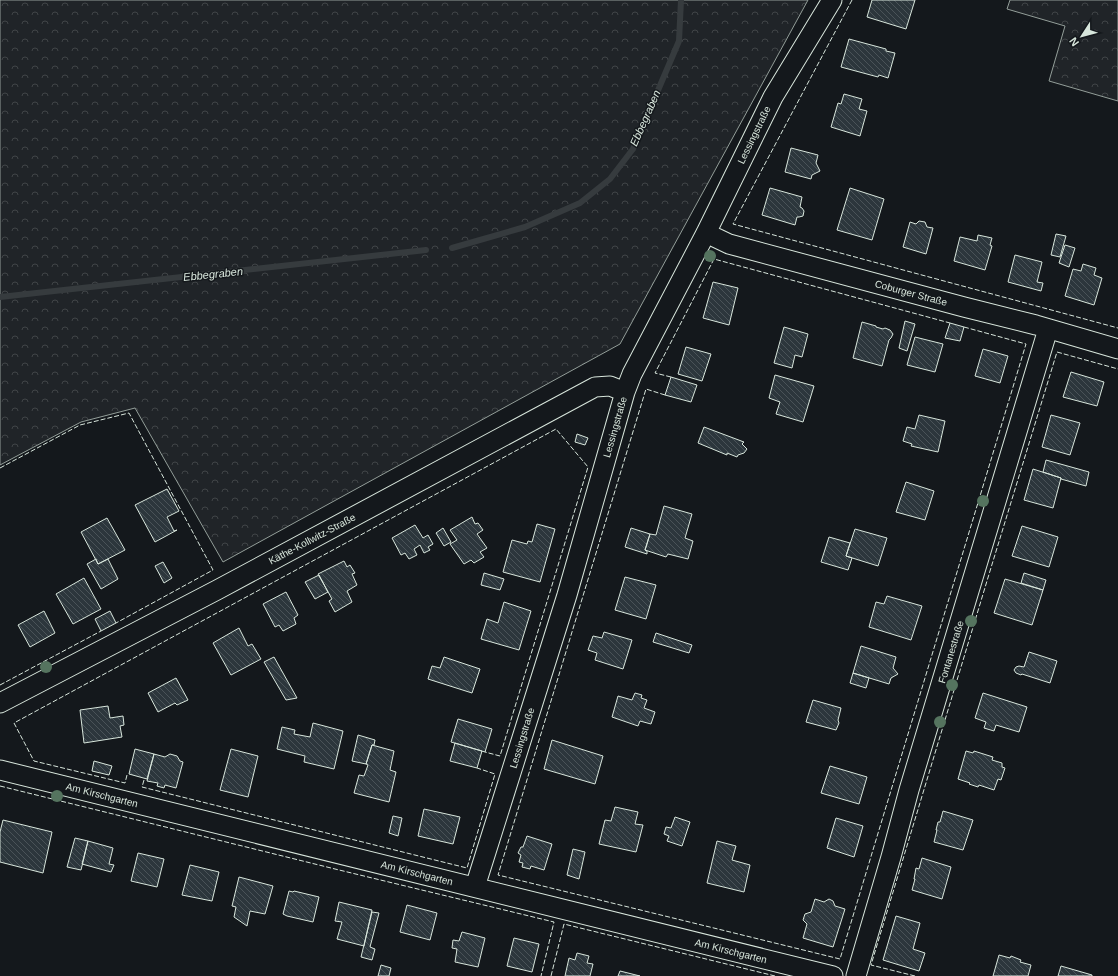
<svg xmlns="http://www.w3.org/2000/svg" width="1118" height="976" viewBox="0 0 1118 976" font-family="Helvetica,sans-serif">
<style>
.forest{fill:url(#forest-crowns);stroke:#939e99}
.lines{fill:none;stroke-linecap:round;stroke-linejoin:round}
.stream{stroke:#363b3e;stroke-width:6}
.building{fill:url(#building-back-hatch);stroke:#d8e6dc}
.street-casing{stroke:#d8e6dc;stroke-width:21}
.street{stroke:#14181c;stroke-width:19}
.fence{stroke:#d8e6dc;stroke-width:1;stroke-dasharray:5 2;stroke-linecap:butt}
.tree{fill:#55745f}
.labels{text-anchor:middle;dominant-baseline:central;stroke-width:3;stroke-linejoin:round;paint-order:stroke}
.street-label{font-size:10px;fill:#d8e6dc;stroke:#14181c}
.water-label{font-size:11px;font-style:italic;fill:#d8e6dc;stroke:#14181c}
</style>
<defs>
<pattern id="forest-crowns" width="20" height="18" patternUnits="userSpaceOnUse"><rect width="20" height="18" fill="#202428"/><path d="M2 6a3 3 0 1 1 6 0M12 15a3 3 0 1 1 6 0" fill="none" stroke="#404447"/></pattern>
<pattern id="building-back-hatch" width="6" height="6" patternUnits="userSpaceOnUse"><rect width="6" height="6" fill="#2c363c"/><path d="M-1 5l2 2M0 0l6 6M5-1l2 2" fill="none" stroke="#4a5358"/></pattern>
</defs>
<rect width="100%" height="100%" fill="#14181c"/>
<path class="forest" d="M0 0H808L620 344 223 562 135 408 81 422 0 465Z
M1010 0H1118V101L1049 81 1065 26 1007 9Z"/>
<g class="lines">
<path class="stream" d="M452 248 525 227 580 203 610 179 633 149 679 41 681 0
M0 297 426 250"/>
</g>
<path class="building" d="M872 0H915L906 29 867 17Z
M849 39 886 49V51L895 53 888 78 879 75 878 77 841 67Z
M844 94 862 99 859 109 867 111 860 136 831 127 838 103 841 104Z
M791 148 818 155 816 163 820 171 812 175 811 179 785 172Z
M770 188 802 197 800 207 802 208 804 211 803 216 799 217H797L795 225 762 215Z
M850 188 884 199 872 240 837 230Z
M919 221 925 222 927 227 933 228 926 254 903 247 910 222 916 224Z
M1056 234 1066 236 1060 257 1051 255Z
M978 235 992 238 990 245 992 246 985 270 954 261 960 237 977 241Z
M1065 245 1075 248 1069 267 1059 263Z
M1015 255 1042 262 1037 282 1043 283 1041 291 1008 282Z
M1083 264 1096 268 1094 275 1102 278 1094 305 1065 296 1073 269 1081 271Z
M713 282 738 288 729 325 703 318Z
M905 321 915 324 907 351 899 348Z
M862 322 876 326V327L883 329 885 328 890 330 893 334 891 338 889 340 882 366 853 358Z
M950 323 964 327 960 341 945 338Z
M784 327 808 334 802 357 795 355 792 368 774 363Z
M915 337 943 344 935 372 907 365Z
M686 347 711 354 702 381 678 374Z
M983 349 1008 356 1000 383 975 376Z
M1071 372 1104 382 1097 406 1063 397Z
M775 375 814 386 803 422 776 414 780 402 769 398Z
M671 377 697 385 691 402 665 395Z
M919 415 945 421 938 452 911 446 912 444 903 441 907 427 915 429Z
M1051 415 1080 423 1070 455 1042 447Z
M704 427 744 442 742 444 747 449 744 453 738 455 737 457 727 453V455L698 443Z
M577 434 588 438 585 445 575 442Z
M1046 460 1089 472 1086 486 1061 479V478L1043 472Z
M1033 469 1061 478 1053 508 1024 500Z
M906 482 934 491 925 520 896 512Z
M167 489 179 511 167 517 174 531 177 530 155 542 135 505Z
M664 506 692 514 685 538 693 541 688 559 668 554 666 557 645 550 650 534 656 535Z
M472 517 475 524 478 523 483 530 477 534 487 548 480 552 484 557 474 563 471 560 464 564 450 544 457 540 450 530Z
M107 518 125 550 98 564 81 532Z
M537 524 555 529 540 582 503 572 512 540 527 544 528 541 532 542Z
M415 525 423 538 428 535 433 544 428 547 430 550 424 553 420 545 414 549 417 555 409 559 405 553 401 555 392 538Z
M1022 526 1058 537 1049 567 1012 556Z
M443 528 451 542 444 546 436 533Z
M631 528 650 534 645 550 647 551V554L625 547Z
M855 529 887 538 878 566 846 556Z
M829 537 850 543 846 556 852 558 848 570 821 562Z
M96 559 98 564 108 559 118 579 101 589 87 564Z
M344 561 347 567 350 565 355 573 352 574 357 585 347 591 352 602 335 612 329 601 332 599 318 574Z
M163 562 172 578 164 583 155 566Z
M484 573 504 579 500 590 481 585Z
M1024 573 1046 580 1043 590 1021 583Z
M319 575 328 592 315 599 305 582Z
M625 577 656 585 646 619 615 610Z
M84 578 101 609 73 624 56 594Z
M1005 579 1043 590 1032 625 994 613Z
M286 592 298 615 294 618 296 624 283 631 279 625 275 627 263 604Z
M887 596 922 606 911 640 869 627 876 602 884 604Z
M504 602 531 611 519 650 481 639 487 619 498 623Z
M44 611 55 633 30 647 18 625Z
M110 611 116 623 101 631 95 619Z
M239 628 248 646 252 644 261 659 231 675 213 643Z
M604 632 632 640 623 669 595 660 597 653 588 650 593 636 602 638Z
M656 633 692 645 689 653 653 642Z
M861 646 896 657 893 668 898 674 891 678 889 684 853 673Z
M1029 652 1057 661 1050 683 1022 674 1021 675 1016 673 1014 670 1016 667 1019 666 1024 667Z
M274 657 297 698 286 700 264 662Z
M444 657 480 669 472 693 428 679 432 666 440 668Z
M853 673 869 678 866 688 850 683Z
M176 678 188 700 177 705 175 703 158 712 148 693Z
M635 693 642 695 641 698 647 700 644 708 655 712 651 724 640 721 638 726 612 717 618 696 632 700Z
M983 693 1027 707 1019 732 996 725 994 731 984 728 986 722 975 718Z
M813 700 841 708 838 720 839 723 836 730 806 722Z
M108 706 110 718 123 716 124 725 120 726 122 737 84 743 80 710Z
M458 719 492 729 485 752 451 742Z
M313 723 343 731 334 769 304 762 305 756 277 749 282 727 295 730 294 734 310 737Z
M358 735 375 740 374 745H372L366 764 352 761Z
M552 740 603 756 595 784 544 769Z
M455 743 482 751 477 768 450 761Z
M372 745 394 751 390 770 396 772 389 802 354 793 359 775 364 776 368 765 366 764Z
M135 749 154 754 147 779 129 774Z
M231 749 258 756 248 797 220 790Z
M966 751 973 753 974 751 993 757 992 760 1002 763V767L1005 768 1001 780 998 779 994 790 979 785 978 787 969 784 970 783 958 779Z
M154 754 165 757 170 754 177 756 180 761 183 762 176 788 165 785 164 788 157 786 158 783 147 781Z
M94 761 112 766 109 775 92 771Z
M830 766 867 777 859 804 821 793Z
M615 807 638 812 635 824 643 825 636 852 599 844 605 820 611 821Z
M424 809 460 817 453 844 418 836Z
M943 811 973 820 963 850 934 842 937 830H936L938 822H940Z
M393 816 402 818 398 836 389 833Z
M675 817 690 822 682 846 667 841 669 836 664 834 666 827 671 828Z
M836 818 863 826 854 857 827 848Z
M3 820 52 832 43 873 0 862V832Z
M527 836 552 844 544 870 531 866 530 869 522 867 523 863 519 862 521 855 518 853 521 847H523Z
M75 838 88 841 81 870 67 867Z
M88 841 113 848 109 864 114 865 111 872 82 864Z
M717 841 736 846 732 860 750 865 744 892 707 883Z
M573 849 585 852 579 879 567 875Z
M138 853 164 859 157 887 131 881Z
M922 858 951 867 942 899 912 890 915 879H914L916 868 919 869Z
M190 865 219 872 212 901 182 895Z
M239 877 273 886 265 914 250 911 247 926 234 917 236 907 232 906Z
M289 891 293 892 294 891 319 897 313 922 287 916 283 914Z
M815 899 824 902 829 899 833 901 835 906 845 909 833 947 803 938 807 924 803 920 805 914 811 912Z
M339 902 372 910 364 946 337 939 342 922 335 921Z
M407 905 437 913 430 940 400 932Z
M372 912 379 913 370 947 375 949 372 960 361 957Z
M896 916 920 923 913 949 925 953 919 971 883 960Z
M462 932 485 938 478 967 455 962 457 949 452 948 453 940 459 941Z
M514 938 539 944 532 972 507 966Z
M577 953 589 956 587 963 593 964 590 976H565L569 958 575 960Z
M999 955 1010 958 1011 956 1021 960 1020 962 1031 965 1028 976H993Z
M381 965 391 968 389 976H378Z
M1061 966 1092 975V976H1058Z
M620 971 640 976H618Z"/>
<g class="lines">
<g class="street-casing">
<path id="street" d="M706 233 729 244 964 307 1036 325 1118 349
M0 703 217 590 595 387 610 386 625 392
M0 770 833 976
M475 887 567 595 625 392 632 374 706 233 773 97 832 0
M856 976 891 857 909 790 1048 329"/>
</g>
<use href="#street" class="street"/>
<path class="fence" d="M852 0 733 224 1118 328
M671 377 655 373 714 259 950 323
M665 395 646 389 498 875 840 959 1026 344 964 327
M0 468 80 425 129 413 213 570 116 623
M0 685 101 631
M127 775 125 783 34 761 14 723 556 429 588 467 500 756 485 752
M144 780 142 787 467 868 495 774 477 768
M0 786 335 869 554 922 541 976
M551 976 564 924 775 976
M915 976 871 965 990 571 1057 352 1118 369"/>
</g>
<g class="tree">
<circle cx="710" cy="256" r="6"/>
<circle cx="983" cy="501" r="6"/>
<circle cx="971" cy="621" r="6"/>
<circle cx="46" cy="667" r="6"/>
<circle cx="952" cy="685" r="6"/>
<circle cx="940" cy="722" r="6"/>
<circle cx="57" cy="796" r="6"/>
</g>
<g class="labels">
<g class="street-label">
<text transform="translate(754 135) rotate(-64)">Lessingstraße</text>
<text transform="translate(911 293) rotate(15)">Coburger Straße</text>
<text transform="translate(615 427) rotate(-74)">Lessingstraße</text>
<text transform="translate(312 539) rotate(-28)">Käthe-Kollwitz-Straße</text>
<text transform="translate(951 652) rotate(-73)">Fontanestraße</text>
<text transform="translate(522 738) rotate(-73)">Lessingstraße</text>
<text transform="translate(102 795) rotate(14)">Am Kirschgarten</text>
<text transform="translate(417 873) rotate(14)">Am Kirschgarten</text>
<text transform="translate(731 951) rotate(14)">Am Kirschgarten</text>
</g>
<g class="water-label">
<text transform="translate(645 118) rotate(-66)">Ebbegraben</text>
<text transform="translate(213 274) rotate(-6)">Ebbegraben</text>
</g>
</g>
<g transform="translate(1082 36) rotate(234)" stroke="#14181c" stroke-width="3" paint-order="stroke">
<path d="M0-3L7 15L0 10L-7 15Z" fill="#d8e6dc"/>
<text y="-6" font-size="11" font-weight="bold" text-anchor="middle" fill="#d8e6dc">N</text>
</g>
</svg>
